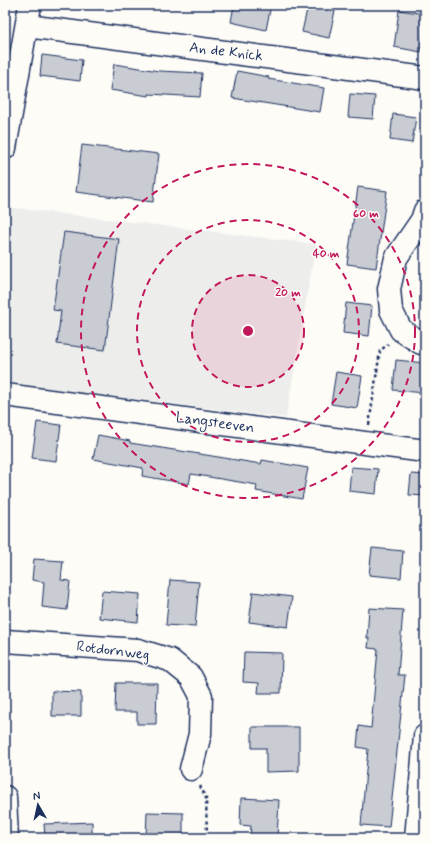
<svg xmlns="http://www.w3.org/2000/svg" width="430" height="843" viewBox="0 0 430 843" font-family="Mynerve,sans-serif">
<style>
.built{fill:#edeeec}
.building{fill:#c9ccd3;stroke:#1b2f5e}
.lines{fill:none;stroke-linecap:round;stroke-linejoin:round}
.minor-casing{stroke:#1b2f5e;stroke-width:25}
.path{stroke:#1b2f5e;stroke-width:2.5;stroke-dasharray:3 3;stroke-linecap:butt}
.minor{stroke:#fdfcf7;stroke-width:22}
.ring{fill:none;stroke:#c2185b;stroke-width:2;stroke-dasharray:7 5}
.labels{text-anchor:middle;dominant-baseline:central;stroke-width:3;stroke-linejoin:round;paint-order:stroke}
.street-label{font-size:15px;fill:#1b2f5e;stroke:#fdfcf7}
.centre{fill:#c2185b;stroke:#fdfcf7;stroke-width:2}
.ring-label{font-size:12px;text-anchor:middle;font-weight:bold;fill:#c2185b;stroke:#fdfcf7;stroke-width:3;stroke-linejoin:round;paint-order:stroke}
</style>
<rect width="100%" height="100%" fill="#fdfcf7"/>
<filter id="ink" filterUnits="userSpaceOnUse"><feTurbulence type="fractalNoise" baseFrequency=".025" numOctaves="2"/><feDisplacementMap in="SourceGraphic" scale="8" xChannelSelector="R" yChannelSelector="G"/><feConvolveMatrix kernelMatrix="1 2 1 2 8 2 1 2 1" color-interpolation-filters="sRGB"/></filter>
<g filter="url(#ink)">
<path class="built" d="M7 207 316 244 286 418 6 383 5 366V218Z"/>
<path class="building" d="M234 5H271L266 30 231 22Z
M308 5 335 11 329 38 302 32Z
M399 10 425 14V22L421 52 394 47Z
M42 55 82 60 80 81 40 76Z
M114 64 159 71 202 73 200 97 149 94V96L110 90Z
M237 71 269 77 268 79 324 88 320 112 232 98Z
M350 94 375 96 373 119 348 117Z
M393 114 416 117 412 143 390 140Z
M82 145 159 154 153 202 76 192Z
M358 187 387 191 376 268 347 264Z
M64 232 119 239 105 350 57 344 61 311 53 310Z
M346 303 372 306 369 336 343 333Z
M396 360 425 363V393L393 390Z
M336 372 362 376 357 408 331 404Z
M37 422 61 425 56 461 32 458Z
M98 435 130 441V443L212 456 261 464 262 460 308 468 302 499 256 491 257 485 191 474 189 484 142 476 143 468 93 459Z
M351 467 378 469 376 494 349 491Z
M411 474 425 475V496L409 495Z
M372 548 403 551 401 578 369 575Z
M34 559 63 561 61 580 70 581 67 610 42 607 44 582 32 580Z
M170 580 199 582 195 627 166 625Z
M102 591 140 594 138 622 99 618Z
M253 592 292 597 288 627 249 622Z
M369 608 403 610 398 675H405L389 827 361 825 368 749 357 747 359 726 371 728 378 649 368 648 369 638H367Z
M244 652 282 653 281 693H258L259 683 243 682Z
M116 683H157L156 724H137V712H115Z
M52 691 81 692V716H52Z
M252 727H299V771L266 772V748H252Z
M241 798 279 800 277 838H250L251 826 240 825Z
M147 812 183 813V838H146Z
M92 822V838H45L44 824Z"/>
<g class="lines">
<g class="minor-casing">
<path id="minor" d="M27 26 425 78
M5 148 30 5
M425 211 422 220 396 258 389 289 391 310 401 330 421 343H425
M5 395 425 451
M5 641 138 650 170 660 191 677 201 696 200 734 191 769
M5 797 7 838
M416 838 425 736"/>
</g>
<path class="path" d="M369 425 380 351 388 344
M200 786 206 798 207 838"/>
<use href="#minor" class="minor"/>
</g>
</g>
<circle cx="248" cy="331" r="56" fill="#c2185b" fill-opacity=".12"/>
<g class="ring">
<circle cx="248" cy="331" r="56"/>
<circle cx="248" cy="331" r="111"/>
<circle cx="248" cy="331" r="167"/>
</g>
<g class="labels">
<g class="street-label">
<text transform="translate(226 52) rotate(7)">An de Knick</text>
<text transform="translate(215 423) rotate(8)">Langsteeven</text>
<text transform="translate(113 651) rotate(7)">Rotdornweg</text>
</g>
</g>
<circle cx="248" cy="331" r="6" class="centre"/>
<g class="ring-label">
<text x="366" y="217">60 m</text>
<text x="326" y="257">40 m</text>
<text x="288" y="296">20 m</text>
</g>
<rect width="430" height="843" fill="none" stroke="#fdfcf7" stroke-width="20"/>
<rect x="10" y="10" width="410" height="823" fill="none" stroke="#1b2f5e" stroke-width="1.5" filter="url(#ink)"/>
<g transform="translate(38 805) rotate(351)" stroke="#fdfcf7" stroke-width="3" paint-order="stroke">
<path d="M0-3L7 15L0 10L-7 15Z" fill="#1b2f5e"/>
<text y="-6" font-size="11" font-weight="bold" text-anchor="middle" fill="#1b2f5e">N</text>
</g>
</svg>
